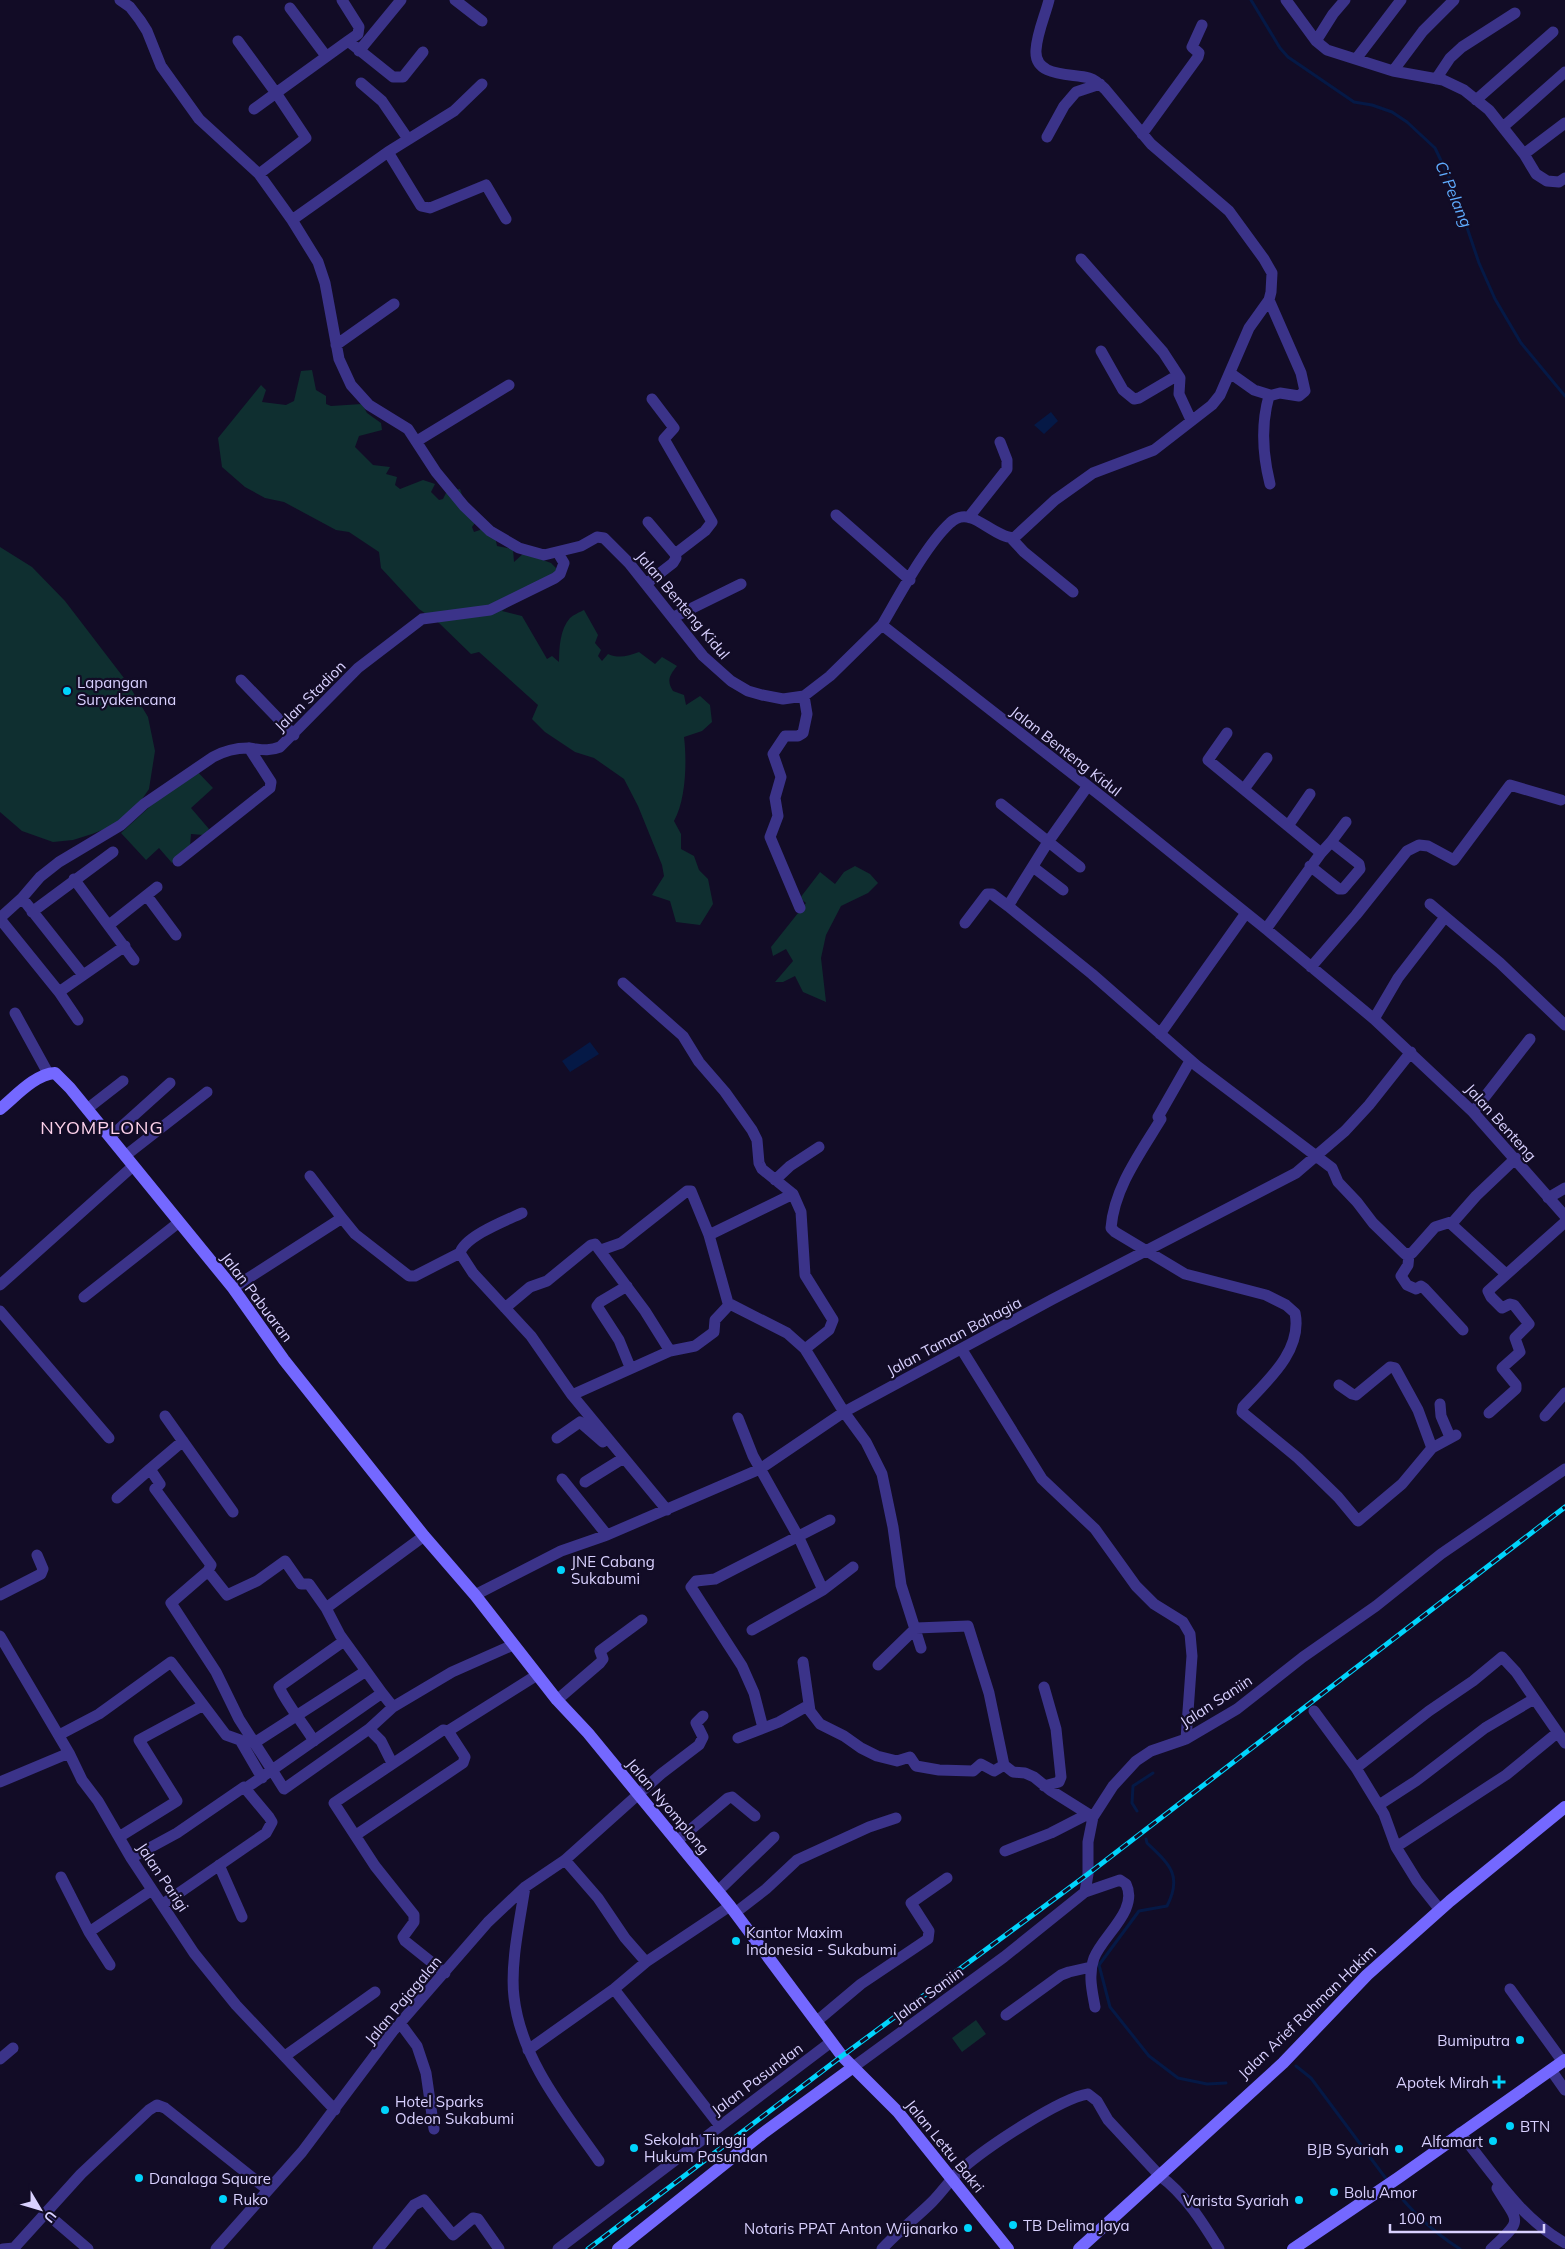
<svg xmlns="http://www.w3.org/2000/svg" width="1565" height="2249" viewBox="0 0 1565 2249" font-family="Mulish,sans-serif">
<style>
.green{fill:#0f2f30}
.water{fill:#051946}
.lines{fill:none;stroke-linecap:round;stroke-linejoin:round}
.stream{stroke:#051946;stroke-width:3}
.street{stroke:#3b3389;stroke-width:11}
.secondary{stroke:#7468ff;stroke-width:12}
.rail-casing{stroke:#00d4fc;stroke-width:5}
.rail{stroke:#120c26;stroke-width:3;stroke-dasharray:9;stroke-linecap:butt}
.poi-dot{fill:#00d4fc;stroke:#120c26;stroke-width:2}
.labels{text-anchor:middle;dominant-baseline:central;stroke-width:4.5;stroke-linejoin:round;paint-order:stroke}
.street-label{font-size:15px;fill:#d9d1ff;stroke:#120c26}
.poi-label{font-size:15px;fill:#d9d1ff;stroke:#120c26;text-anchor:start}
.water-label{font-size:16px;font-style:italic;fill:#5facff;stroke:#120c26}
.quarter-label{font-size:18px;letter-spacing:1px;fill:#ffd3ec;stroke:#120c26}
</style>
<rect width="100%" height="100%" fill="#120c26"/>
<path class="green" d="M312 370 316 390 326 396V404L331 406 362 404 367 413 381 423 382 430 359 436 355 447 373 465 390 467 386 474 397 477 395 485 400 489 423 480 435 484 431 492 439 500 443 499 447 491 460 489 463 498 480 516 472 527 474 532 480 530 485 522 493 527 497 546 513 549 514 562 524 553 551 563 560 572 502 611 522 616 547 659 552 656 559 662C559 648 560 629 570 618 573 615 580 612 584 610L598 635 595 643 601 650 598 656 602 661 608 654C619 659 628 656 639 652L655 664 662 657 677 666C670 675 666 680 673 691L684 695 686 705 700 696 710 705 712 722 702 731 684 737C687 761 686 800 674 821L681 834V849L694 856 699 870 708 879 713 904 700 925 676 922 670 901 652 895 664 876 662 865 638 806 624 779 594 758 575 752 545 732 532 719 538 705 479 652 471 654 439 623 419 609 381 568 379 552 349 532 336 530 284 502 265 498 245 487 222 467 218 438 261 385 266 390 262 402 286 405 294 401 301 371Z
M0 547 32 567 65 601 127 682 148 717 155 751 149 789 138 805 115 825 92 834 73 840 53 842 22 831 0 812Z
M193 767 213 788 191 808 209 829 204 835 191 834 190 846 172 863 159 848 146 860 121 833Z
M855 866 870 874 878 883 868 893 841 906 826 935 821 958 826 1002 803 992 795 976 783 982H775L793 961 786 949 773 956 771 947 806 903 800 898 820 872 835 884 844 872Z
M976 2020 986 2034 962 2052 952 2038Z"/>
<path class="water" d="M1051 412 1058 421 1044 434 1034 425Z
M590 1042 599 1054 570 1072 562 1061Z"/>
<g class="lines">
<path class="stream" d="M1251 0 1280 48 1288 57 1354 102 1372 105 1392 112 1407 122 1435 148 1453 186 1479 263 1495 299 1521 343 1565 396
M1137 1811 1132 1803 1133 1786 1153 1773
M1146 1839 1147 1843C1169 1864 1183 1875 1167 1906L1139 1911 1099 1965 1110 2007 1149 2056 1178 2078 1207 2084 1226 2083
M1296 2066 1311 2078 1387 2180
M1391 2185C1410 2210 1433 2232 1460 2249"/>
<path class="street" d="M120 0 130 7 140 20 147 31 161 66 199 119 259 174 292 220 318 262 325 283 339 359 351 385 369 405 408 429 436 472 464 506 490 531 519 548 544 555 581 546 597 537 604 538 629 563 703 656 731 681 748 691 762 695 783 699 804 696 830 676 882 625 1106 800 1266 929 1374 1019 1473 1112 1565 1216
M342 0 359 27 358 34 348 41
M455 0 482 21
M1286 0 1316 41 1327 50 1393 71 1423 31 1454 0
M290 8 326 56
M238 41 276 93 254 109
M1316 41 1333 14 1345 0
M359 51 401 0
M1356 59 1401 0
M1393 71 1443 80 1464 90 1489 110 1524 154 1536 174 1547 181 1559 182 1565 178
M1436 79 1450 58 1462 47 1515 13
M361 83 382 101 408 139
M1476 100 1553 32
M1503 127 1565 72
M1142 134 1198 57 1199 53 1192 47 1202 25
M1047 137 1064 106 1076 92 1100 84
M388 152 421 206 430 208 486 185 506 219
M1524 154 1565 123
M259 174 306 138 276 93 348 41 393 77H403L423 52
M292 220 388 152 454 111 482 84
M1081 259 1163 352 1180 378 1179 394 1191 420
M1269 300 1301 373 1305 391 1299 396 1280 393 1269 396C1261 424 1263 456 1270 484
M336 345 394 304
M1101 351 1123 390 1134 399 1139 398 1178 375
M1230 373 1254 390 1270 395
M652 399 674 428 664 439 712 522 705 531 675 554
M417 441 509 385
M836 515 910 580
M969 517 1007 469V460L1000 442
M1011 538 1024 552 1073 592
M646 584 673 563 676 558 675 554 648 522
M674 617 741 584
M882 625C899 596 926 545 950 523 955 518 963 515 971 518 982 521 1004 541 1015 537L1055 500 1093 473 1154 450 1212 405 1220 395 1249 328 1269 300 1271 292 1272 273 1264 259 1229 211 1151 144 1105 89C1100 84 1095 80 1089 78 1072 73 1034 78 1036 50 1037 33 1045 16 1049 0
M241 680 294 735
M1227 733 1208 760 1321 853 1266 929
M1087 787 1048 842 1008 906 1092 974 1197 1066 1332 1168 1338 1182 1357 1202 1373 1223 1405 1254 1412 1253 1435 1227 1454 1221 1476 1196 1516 1158
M1244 789 1267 758
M1001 804 1080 867
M1288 826 1310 794
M1331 842 1346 822
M178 861 270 788 271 782 249 748
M1310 866 1339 889H1343L1360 869 1359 864 1331 842 1321 853
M1033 867 1063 890
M74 879 134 960
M147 896 176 935
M22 898 83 975
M1430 904 1500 963 1565 1025
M800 908 770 837 778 816 775 798 781 777 773 754 785 736H798L803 733 807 714 804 696
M32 912 113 852
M0 918 22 898 40 877 59 862 121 825 144 804 213 757C224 751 235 748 248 748 260 749 267 752 280 747L358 668 422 619 490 610 555 578 560 574 564 563 558 553
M0 919 59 992 78 1020
M965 923 987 894H992L1008 906
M109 925 157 887
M1311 967 1356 915 1407 851 1419 845 1428 846 1454 860 1510 785 1561 800
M623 983 683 1036 699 1062 725 1092 752 1130 757 1140 759 1163 762 1169 793 1194 801 1212 805 1275 833 1320 829 1330 805 1349 844 1412 866 1442 882 1474 893 1527 901 1585 921 1648
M59 992 125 946
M15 1013 48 1073
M1374 1019 1398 978 1445 917
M1160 1034 1246 913
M1190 1061 1158 1117 1161 1119C1141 1152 1114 1188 1111 1228L1115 1232 1185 1274 1266 1295 1286 1305 1295 1313C1303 1351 1266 1382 1243 1407L1242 1412 1298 1458 1338 1497 1358 1521 1402 1484 1432 1448 1456 1435
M87 1109 123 1081
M1473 1112 1530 1039
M110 1137 170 1083
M125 1156 207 1092
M310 1176 342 1218
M775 1180 790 1166 819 1147
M1548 1198 1565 1188
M1450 1223 1506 1274
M709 1235 793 1194
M601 1250 621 1243 687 1191H691L709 1235 728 1303 787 1333 805 1349
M460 1253C465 1236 507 1220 522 1213
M1409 1254 1408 1265 1401 1276 1407 1285 1416 1289 1421 1286 1424 1288 1463 1330
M0 1285 132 1167
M627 1286 600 1302 597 1306 619 1340 630 1367
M233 1288 342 1218 355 1234 409 1276H415L460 1253 473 1273 531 1336 572 1395 667 1510
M84 1297 178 1223
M505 1308 530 1287 547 1281 591 1245 595 1244 645 1311 670 1351
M0 1311 109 1438
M962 1350 1042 1479 1095 1529 1136 1586 1154 1604 1183 1622 1190 1634 1192 1656 1186 1739
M1339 1385 1352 1394 1356 1395 1390 1367 1395 1368 1418 1410 1432 1448
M572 1395 670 1351 695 1346 714 1332 715 1320 729 1305
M1440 1404 1441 1416 1450 1437
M1489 1413 1516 1389V1385L1502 1368 1520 1352 1515 1338 1529 1324 1514 1305 1510 1304 1502 1308 1491 1297 1488 1291 1565 1222
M165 1416 233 1512
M1545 1416 1565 1393
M738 1418 753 1456 799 1538 823 1590 752 1630
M557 1438 580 1422 603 1442
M183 1441 150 1469 160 1484 155 1489 158 1493 211 1565 208 1571
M562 1479 607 1535
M585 1482 622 1459
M117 1498 150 1469
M823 1590 853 1567
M0 1595 41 1574 43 1569 37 1555
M475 1595 561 1551 607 1535 760 1469 844 1412 1053 1299 1296 1173 1345 1131 1369 1105 1411 1052
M326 1608 340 1635 382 1693 272 1770 284 1789 369 1729 381 1741 392 1763
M0 1636 69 1753 82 1780 98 1801 131 1858 194 1953 236 2005 335 2110
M803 1662 810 1711 820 1724 844 1736 861 1748 877 1756 897 1761 910 1757 916 1766 939 1770 973 1771 981 1764 994 1771 1004 1765 1013 1772 1025 1773 1034 1777 1050 1790 1093 1817
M878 1665 916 1628 968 1626 989 1693 1004 1765
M1044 1687 1056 1729 1061 1777 1059 1782 1044 1786
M382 1693 393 1707 452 1672 513 1645
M557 1700 600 1663 603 1659 600 1651 642 1620
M1314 1711 1356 1768 1384 1814 1396 1847 1417 1881 1440 1910
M763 1728 754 1693 742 1666 691 1587 696 1581 715 1579 830 1520
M369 1729 393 1707
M448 1731 537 1675
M59 1735 99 1714 171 1662 226 1735 240 1740 262 1778
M738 1738 779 1722 809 1705
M314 1741C303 1723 288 1706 279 1687L344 1641
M254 1743 366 1671
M1356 1768 1429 1711 1473 1681 1502 1657 1516 1672 1565 1743
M0 1782 69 1753
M246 1788 272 1770 239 1719 216 1672 171 1603 208 1571 227 1595 257 1581 285 1561 301 1584H309L326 1608 424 1536
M1379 1805 1416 1781 1485 1728 1534 1699
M356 1835 463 1763 465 1757 448 1731 443 1730 334 1803 375 1866 414 1915V1922L403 1937 405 1941 445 1973
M119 1837 177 1801 139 1740 202 1706
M677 1841 728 1798 732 1797 755 1816
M1396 1847 1506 1775 1557 1733
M1005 1851 1051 1833 1088 1814
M131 1858 177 1833 244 1787 269 1817 272 1822 266 1833 163 1904
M565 1860 598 1898 625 1938 646 1962
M219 1865 242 1917
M61 1877 89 1932 110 1965
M525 1887C520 1920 510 1964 514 1997 521 2059 564 2111 599 2161
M718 1891 774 1837
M1085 1892 1120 1880 1126 1884C1139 1910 1103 1935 1094 1958 1088 1975 1092 1990 1095 2007
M735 1913 766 1889 797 1860 869 1827 896 1818
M89 1932 152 1890
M614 1989 720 2126
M1510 1989 1563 2062
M1006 2015 1061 1975 1069 1972 1091 1967
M817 2021 861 1984 928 1939 929 1931 911 1903 947 1878
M400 2023 417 2046 426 2073 434 2129
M528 2050 614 1989 646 1962 730 1906
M285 2056 375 1992
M0 2059 13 2048
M852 2068 1004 1957 1085 1892 1088 1874V1842L1093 1817 1113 1786 1136 1761 1151 1751 1186 1739 1237 1709 1303 1657 1376 1606 1441 1554 1565 1469
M1551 2070 1565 2090
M1460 2133C1492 2172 1521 2219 1565 2243
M46 2213 88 2249
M3 2249 14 2248 81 2174 149 2110 157 2105 165 2108 268 2190
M216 2249 302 2152 393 2031 488 1922 525 1887 565 1860 661 1774 699 1745 703 1737 696 1723 703 1716
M378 2249 414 2205 424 2200 453 2235 473 2218 478 2219 499 2249
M558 2249 831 2042
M882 2249C897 2232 916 2218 932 2202 943 2191 951 2178 963 2168 986 2148 1060 2098 1088 2094L1097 2101 1108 2120 1160 2176C1185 2194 1203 2223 1219 2249
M1491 2249C1525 2218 1518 2223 1497 2188"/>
<path class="secondary" d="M0 1109C15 1097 35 1074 55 1073L70 1088 233 1288 284 1360 424 1536 475 1595 557 1700 588 1733 730 1906 842 2056 898 2112 1008 2249
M618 2249 762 2134 852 2068
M1079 2249 1283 2063 1367 1975 1450 1901 1565 1807
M1293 2249 1398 2178 1565 2060"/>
<g class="rail-casing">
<path id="rail" d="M588 2249 842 2056 1088 1874 1565 1507"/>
</g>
<use href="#rail" class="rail"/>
</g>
<g class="poi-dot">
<circle cx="67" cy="691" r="5"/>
<circle cx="561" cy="1570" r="5"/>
<circle cx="736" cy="1941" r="5"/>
<circle cx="1520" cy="2040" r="5"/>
<path d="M1496.5 2074.5h5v5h5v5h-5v5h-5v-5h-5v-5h5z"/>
<circle cx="385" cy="2110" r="5"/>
<circle cx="1510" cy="2126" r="5"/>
<circle cx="1493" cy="2141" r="5"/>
<circle cx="634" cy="2148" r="5"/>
<circle cx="1399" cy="2149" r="5"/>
<circle cx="139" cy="2178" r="5"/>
<circle cx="1334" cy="2192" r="5"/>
<circle cx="223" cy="2199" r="5"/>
<circle cx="1299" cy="2200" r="5"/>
<circle cx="1013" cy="2225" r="5"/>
<circle cx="968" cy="2228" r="5"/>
</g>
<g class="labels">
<g class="street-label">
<text transform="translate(683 605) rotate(50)">Jalan Benteng Kidul</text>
<text transform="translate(310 696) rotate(-45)">Jalan Stadion</text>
<text transform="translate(1066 751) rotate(38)">Jalan Benteng Kidul</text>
<text transform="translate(1501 1122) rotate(48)">Jalan Benteng</text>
<text transform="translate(257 1297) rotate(53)">Jalan Pabuaran</text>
<text transform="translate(954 1336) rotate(-28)">Jalan Taman Bahagia</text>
<text transform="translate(1216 1701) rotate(-33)">Jalan Saniin</text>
<text transform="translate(668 1806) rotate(50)">Jalan Nyomplong</text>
<text transform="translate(163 1877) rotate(56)">Jalan Parigi</text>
<text transform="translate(928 1994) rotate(-36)">Jalan Saniin</text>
<text transform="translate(403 2000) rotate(-50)">Jalan Pajagalan</text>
<text transform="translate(1307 2012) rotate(-44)">Jalan Arief Rahman Hakim</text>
<text transform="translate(757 2079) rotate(-37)">Jalan Pasundan</text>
<text transform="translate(945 2146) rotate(51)">Jalan Lettu Bakri</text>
</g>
<g class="poi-label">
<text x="77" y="682">Lapangan<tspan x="77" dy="17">Suryakencana</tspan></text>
<text x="571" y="1561">JNE Cabang<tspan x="571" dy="17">Sukabumi</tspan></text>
<text x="746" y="1932">Kantor Maxim<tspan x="746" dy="17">Indonesia - Sukabumi</tspan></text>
<text x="1510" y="2040" text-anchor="end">Bumiputra</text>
<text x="1489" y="2082" text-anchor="end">Apotek Mirah</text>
<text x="395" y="2101">Hotel Sparks<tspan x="395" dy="17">Odeon Sukabumi</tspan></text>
<text x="1520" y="2126">BTN</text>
<text x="644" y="2139">Sekolah Tinggi<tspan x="644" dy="17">Hukum Pasundan</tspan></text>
<text x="1483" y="2141" text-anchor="end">Alfamart</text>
<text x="1389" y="2149" text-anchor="end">BJB Syariah</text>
<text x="149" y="2178">Danalaga Square</text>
<text x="1344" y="2192">Bolu Amor</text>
<text x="233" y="2199">Ruko</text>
<text x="1289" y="2200" text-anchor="end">Varista Syariah</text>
<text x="1023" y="2225">TB Delima Jaya</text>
<text x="958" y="2228" text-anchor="end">Notaris PPAT Anton Wijanarko</text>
</g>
<g class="water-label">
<text transform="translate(1454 194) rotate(67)">Ci Pelang</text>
</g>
<g class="quarter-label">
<text x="102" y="1127">NYOMPLONG</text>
</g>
</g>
<g transform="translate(40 2209) rotate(128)" stroke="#120c26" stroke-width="4" paint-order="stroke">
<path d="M0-4L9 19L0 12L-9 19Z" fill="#d9d1ff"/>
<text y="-8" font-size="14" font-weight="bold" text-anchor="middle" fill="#d9d1ff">U</text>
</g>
<path d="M1390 2224v8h154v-8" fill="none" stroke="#d9d1ff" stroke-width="2.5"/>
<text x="1398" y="2224" font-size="15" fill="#d9d1ff" stroke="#120c26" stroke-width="4" paint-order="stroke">100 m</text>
</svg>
